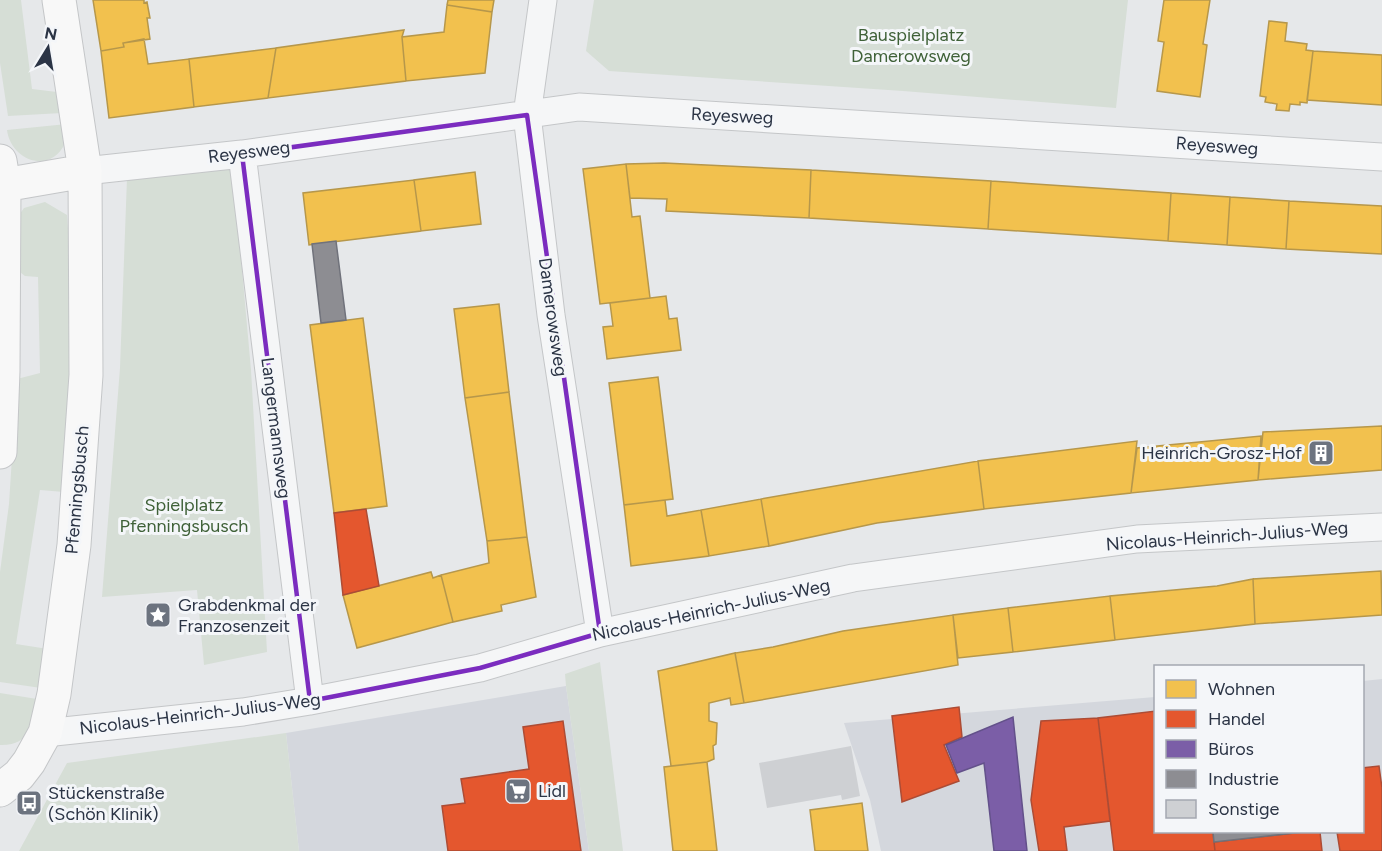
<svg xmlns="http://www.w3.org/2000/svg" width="1382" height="851" viewBox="0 0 1382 851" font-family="Figtree,sans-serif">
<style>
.built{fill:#d4d7dd}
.green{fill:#d6ded6}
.homes{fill:#f2c14e;stroke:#b6974b;stroke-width:1.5}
.shops{fill:#e4572e;stroke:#ac4c35;stroke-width:1.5}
.offices{fill:#7b5ea7;stroke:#63518a;stroke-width:1.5}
.industry{fill:#8d8d92;stroke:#70727b;stroke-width:1.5}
.building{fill:#ced0d3}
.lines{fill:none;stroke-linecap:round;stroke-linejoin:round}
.street-casing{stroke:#c4c6c8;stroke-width:29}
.secondary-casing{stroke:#c4c6c8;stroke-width:35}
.street{stroke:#f5f6f7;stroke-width:27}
.secondary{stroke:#f8f8f8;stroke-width:33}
.marked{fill:none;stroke:#7b2cbf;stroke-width:4.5;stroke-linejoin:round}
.labels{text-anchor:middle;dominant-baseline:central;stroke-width:6;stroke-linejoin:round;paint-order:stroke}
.park-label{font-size:18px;fill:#3f6138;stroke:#f4f6f9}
.street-label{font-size:18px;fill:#2b3445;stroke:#f4f6f9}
.poi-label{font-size:18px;fill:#2b3445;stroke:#f4f6f9;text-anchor:start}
</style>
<rect width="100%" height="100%" fill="#e6e8ea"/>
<path class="built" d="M1382 679V851H881L870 800 844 723 1155 697 1156 832H1362L1363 681Z
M566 686 589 851H299L286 733Z"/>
<path class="green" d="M0 0H21L32 89 57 92 62 113 8 116 0 63Z
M594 0H1128L1116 108 903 91 609 71 586 51Z
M67 124C66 130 67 138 65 143 51 175 11 161 7 130Z
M233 169 251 370 267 652 204 665 197 590 102 597 120 368 127 178Z
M45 202 67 215C75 307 69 399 64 492L40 490 16 644 48 649 41 688 0 682V572L9 504 17 379 40 373 38 277 25 276 16 269 14 222 24 208Z
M600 662 623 851H589L566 686 565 674Z
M0 693 37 699C32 723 31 746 0 745Z
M286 733 299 851H19L67 763Z"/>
<path class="homes" d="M93 0H144V3L147 2 150 18H147L150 39 123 43 124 47 101 51Z
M448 0H494L492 12 447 5Z
M1164 0H1210L1203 44 1207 45 1200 97 1157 91 1164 42 1158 41Z
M447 5 492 12 485 73 406 81 402 37 444 32Z
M1269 21 1287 23 1285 41 1307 44 1306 50 1313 51 1307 103 1300 102V105L1290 104 1289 111 1276 110 1277 104 1265 102 1266 97 1260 96Z
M404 30 402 37 406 81 268 98 276 48Z
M144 39 148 64 189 59 194 107 109 118 101 51 124 47 123 43Z
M276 48 268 98 194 107 189 59Z
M1313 51 1382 55V105L1307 100Z
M664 163 811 170 809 218 666 211 667 199 630 198 626 164Z
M626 164 632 217 640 216 650 298 600 304 583 169Z
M811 170 991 181 988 229 809 218Z
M475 172 481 224 421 231 414 180Z
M414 180 421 231 309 245 303 193Z
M991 181 1171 193 1168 241 988 229Z
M1171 193 1230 197 1227 245 1168 241Z
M1230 197 1289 201 1286 249 1227 245Z
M1289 201 1382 206V254L1286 249Z
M666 296 669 319 677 318 681 350 607 359 603 327 613 326 610 303Z
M499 304 509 392 465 398 454 309Z
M363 318 387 506 334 513 310 325Z
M658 377 673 499 624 505 609 383Z
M509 392 527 537 487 541 465 398Z
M1382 426V470L1258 480 1263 432Z
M1261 436 1258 480 1131 493 1137 448Z
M1137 441 1131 493 984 509 978 461Z
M978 461 984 509 877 523 769 546 761 499Z
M761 499 769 546 709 556 701 510Z
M665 500 667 516 701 510 709 556 631 566 624 505Z
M527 537 536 597 501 605 502 611 453 622 441 575 489 563 487 541Z
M1381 571 1382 615 1255 624 1253 579Z
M431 572 433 578 441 575 453 622 357 648 343 595Z
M1253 579 1255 624 1115 640 1110 596 1217 586Z
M1110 596 1115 640 1013 652 1008 608Z
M1008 608 1013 652 958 658 953 615Z
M953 615 958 665 744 703 735 653 773 647 843 631Z
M735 653 744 703 731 705 730 698 709 703V721L717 723 716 744 713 746 714 759 707 762 671 766 658 671Z
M707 762 717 851H673L664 767Z
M862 803 868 851H815L810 810Z"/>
<path class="shops" d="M366 509 379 586 343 595 334 513Z
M959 707 962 737 944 745 959 781 902 802 892 716Z
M1156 711V832H1213L1215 851H1114L1098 718Z
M1098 718 1110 821 1064 827 1067 851H1039L1031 800 1041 721Z
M563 721 581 851H448L442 806 465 803 461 779 529 769 523 727Z
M1379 766 1382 788V851H1340L1337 832H1362V768Z
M1303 832H1320L1322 851H1215L1214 842Z"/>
<path class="offices" d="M1013 717 1027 851H994L984 763 957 773 946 745Z"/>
<path class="industry" d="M336 241 346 320 321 323 312 244Z
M1213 832H1303L1214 842Z"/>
<path class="building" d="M851 746 860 796 842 800 841 795 767 808 759 763Z"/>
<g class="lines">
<g class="street-casing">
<path id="street" d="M543 0 527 115 551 315 600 633
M242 154 310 701
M85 171 242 154 579 107 1382 157
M45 733 243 712 310 701 480 668 600 633 853 578 1137 539 1382 527"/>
</g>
<g class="secondary-casing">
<path id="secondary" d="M0 161 4 185 3 371 0 452
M4 185 85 171
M0 790 19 775 29 762 45 733 54 694 74 545 86 375 85 171 59 0"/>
</g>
<use href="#street" class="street"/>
<use href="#secondary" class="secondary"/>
</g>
<path class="marked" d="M527 115 600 633 480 668 310 701 242 154Z"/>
<defs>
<g id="building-square" transform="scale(1.35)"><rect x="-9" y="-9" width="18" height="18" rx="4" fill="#6c737f" stroke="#f4f6f9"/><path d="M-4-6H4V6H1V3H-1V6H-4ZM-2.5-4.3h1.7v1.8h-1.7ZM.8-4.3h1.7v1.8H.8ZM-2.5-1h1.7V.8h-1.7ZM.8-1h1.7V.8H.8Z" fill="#fff"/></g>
<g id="sight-square" transform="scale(1.35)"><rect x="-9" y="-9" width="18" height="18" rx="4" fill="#6c737f" stroke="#f4f6f9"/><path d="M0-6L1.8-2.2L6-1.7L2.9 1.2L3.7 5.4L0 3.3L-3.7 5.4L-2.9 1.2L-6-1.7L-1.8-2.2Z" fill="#fff"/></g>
<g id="supermarket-square" transform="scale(1.35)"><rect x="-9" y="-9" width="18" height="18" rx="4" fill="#6c737f" stroke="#f4f6f9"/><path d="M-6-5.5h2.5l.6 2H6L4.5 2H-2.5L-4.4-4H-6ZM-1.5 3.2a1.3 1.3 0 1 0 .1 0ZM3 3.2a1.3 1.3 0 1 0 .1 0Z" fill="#fff"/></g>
<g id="bus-square" transform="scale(1.35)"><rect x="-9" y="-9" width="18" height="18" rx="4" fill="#6c737f" stroke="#f4f6f9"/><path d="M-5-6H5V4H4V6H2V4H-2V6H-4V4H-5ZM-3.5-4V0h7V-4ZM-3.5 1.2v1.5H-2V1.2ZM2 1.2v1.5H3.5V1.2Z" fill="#fff"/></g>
</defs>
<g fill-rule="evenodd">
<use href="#building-square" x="1321" y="453"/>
<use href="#sight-square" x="158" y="615"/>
<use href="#supermarket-square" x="518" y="791"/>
<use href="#bus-square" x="29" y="803"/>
</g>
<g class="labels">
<g class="park-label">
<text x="911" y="35">Bauspielplatz<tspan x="911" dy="21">Damerowsweg</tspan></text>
<text x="184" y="505">Spielplatz<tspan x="184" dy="21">Pfenningsbusch</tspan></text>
</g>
<g class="street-label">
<text transform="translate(732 116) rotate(3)">Reyesweg</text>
<text transform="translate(1217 146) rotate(4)">Reyesweg</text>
<text transform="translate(249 152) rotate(-7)">Reyesweg</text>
<text transform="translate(553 317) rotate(82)">Damerowsweg</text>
<text transform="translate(276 428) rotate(83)">Langermannsweg</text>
<text transform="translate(77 490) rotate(-85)">Pfenningsbusch</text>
<text transform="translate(1227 536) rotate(-4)">Nicolaus-Heinrich-Julius-Weg</text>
<text transform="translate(711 610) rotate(-12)">Nicolaus-Heinrich-Julius-Weg</text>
<text transform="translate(200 714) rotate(-7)">Nicolaus-Heinrich-Julius-Weg</text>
</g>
<g class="poi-label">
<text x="1302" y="453" text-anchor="end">Heinrich-Grosz-Hof</text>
<text x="178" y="605">Grabdenkmal der<tspan x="178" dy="21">Franzosenzeit</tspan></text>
<text x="538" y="791">Lidl</text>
<text x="48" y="793">Stückenstraße<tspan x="48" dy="21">(Schön Klinik)</tspan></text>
</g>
</g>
<rect x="1154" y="665" width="210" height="168" fill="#f4f6f9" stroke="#a4a8b1" stroke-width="1.5"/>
<rect x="1166" y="680" width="30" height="18" fill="#f2c14e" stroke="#a4a8b1" stroke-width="1.5"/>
<text x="1208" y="695" font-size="18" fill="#2b3445">Wohnen</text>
<rect x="1166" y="710" width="30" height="18" fill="#e4572e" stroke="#a4a8b1" stroke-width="1.5"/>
<text x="1208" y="725" font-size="18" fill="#2b3445">Handel</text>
<rect x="1166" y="740" width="30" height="18" fill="#7b5ea7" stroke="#a4a8b1" stroke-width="1.5"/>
<text x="1208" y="755" font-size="18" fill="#2b3445">Büros</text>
<rect x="1166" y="770" width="30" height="18" fill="#8d8d92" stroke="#a4a8b1" stroke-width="1.5"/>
<text x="1208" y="785" font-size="18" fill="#2b3445">Industrie</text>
<rect x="1166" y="800" width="30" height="18" fill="#ced0d3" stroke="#a4a8b1" stroke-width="1.5"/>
<text x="1208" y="815" font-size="18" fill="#2b3445">Sonstige</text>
<g transform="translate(48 48) rotate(11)" stroke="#f4f6f9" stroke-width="4.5" paint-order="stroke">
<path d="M0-4.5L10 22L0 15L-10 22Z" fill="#2b3445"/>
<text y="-9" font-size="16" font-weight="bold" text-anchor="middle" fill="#2b3445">N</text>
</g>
</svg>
